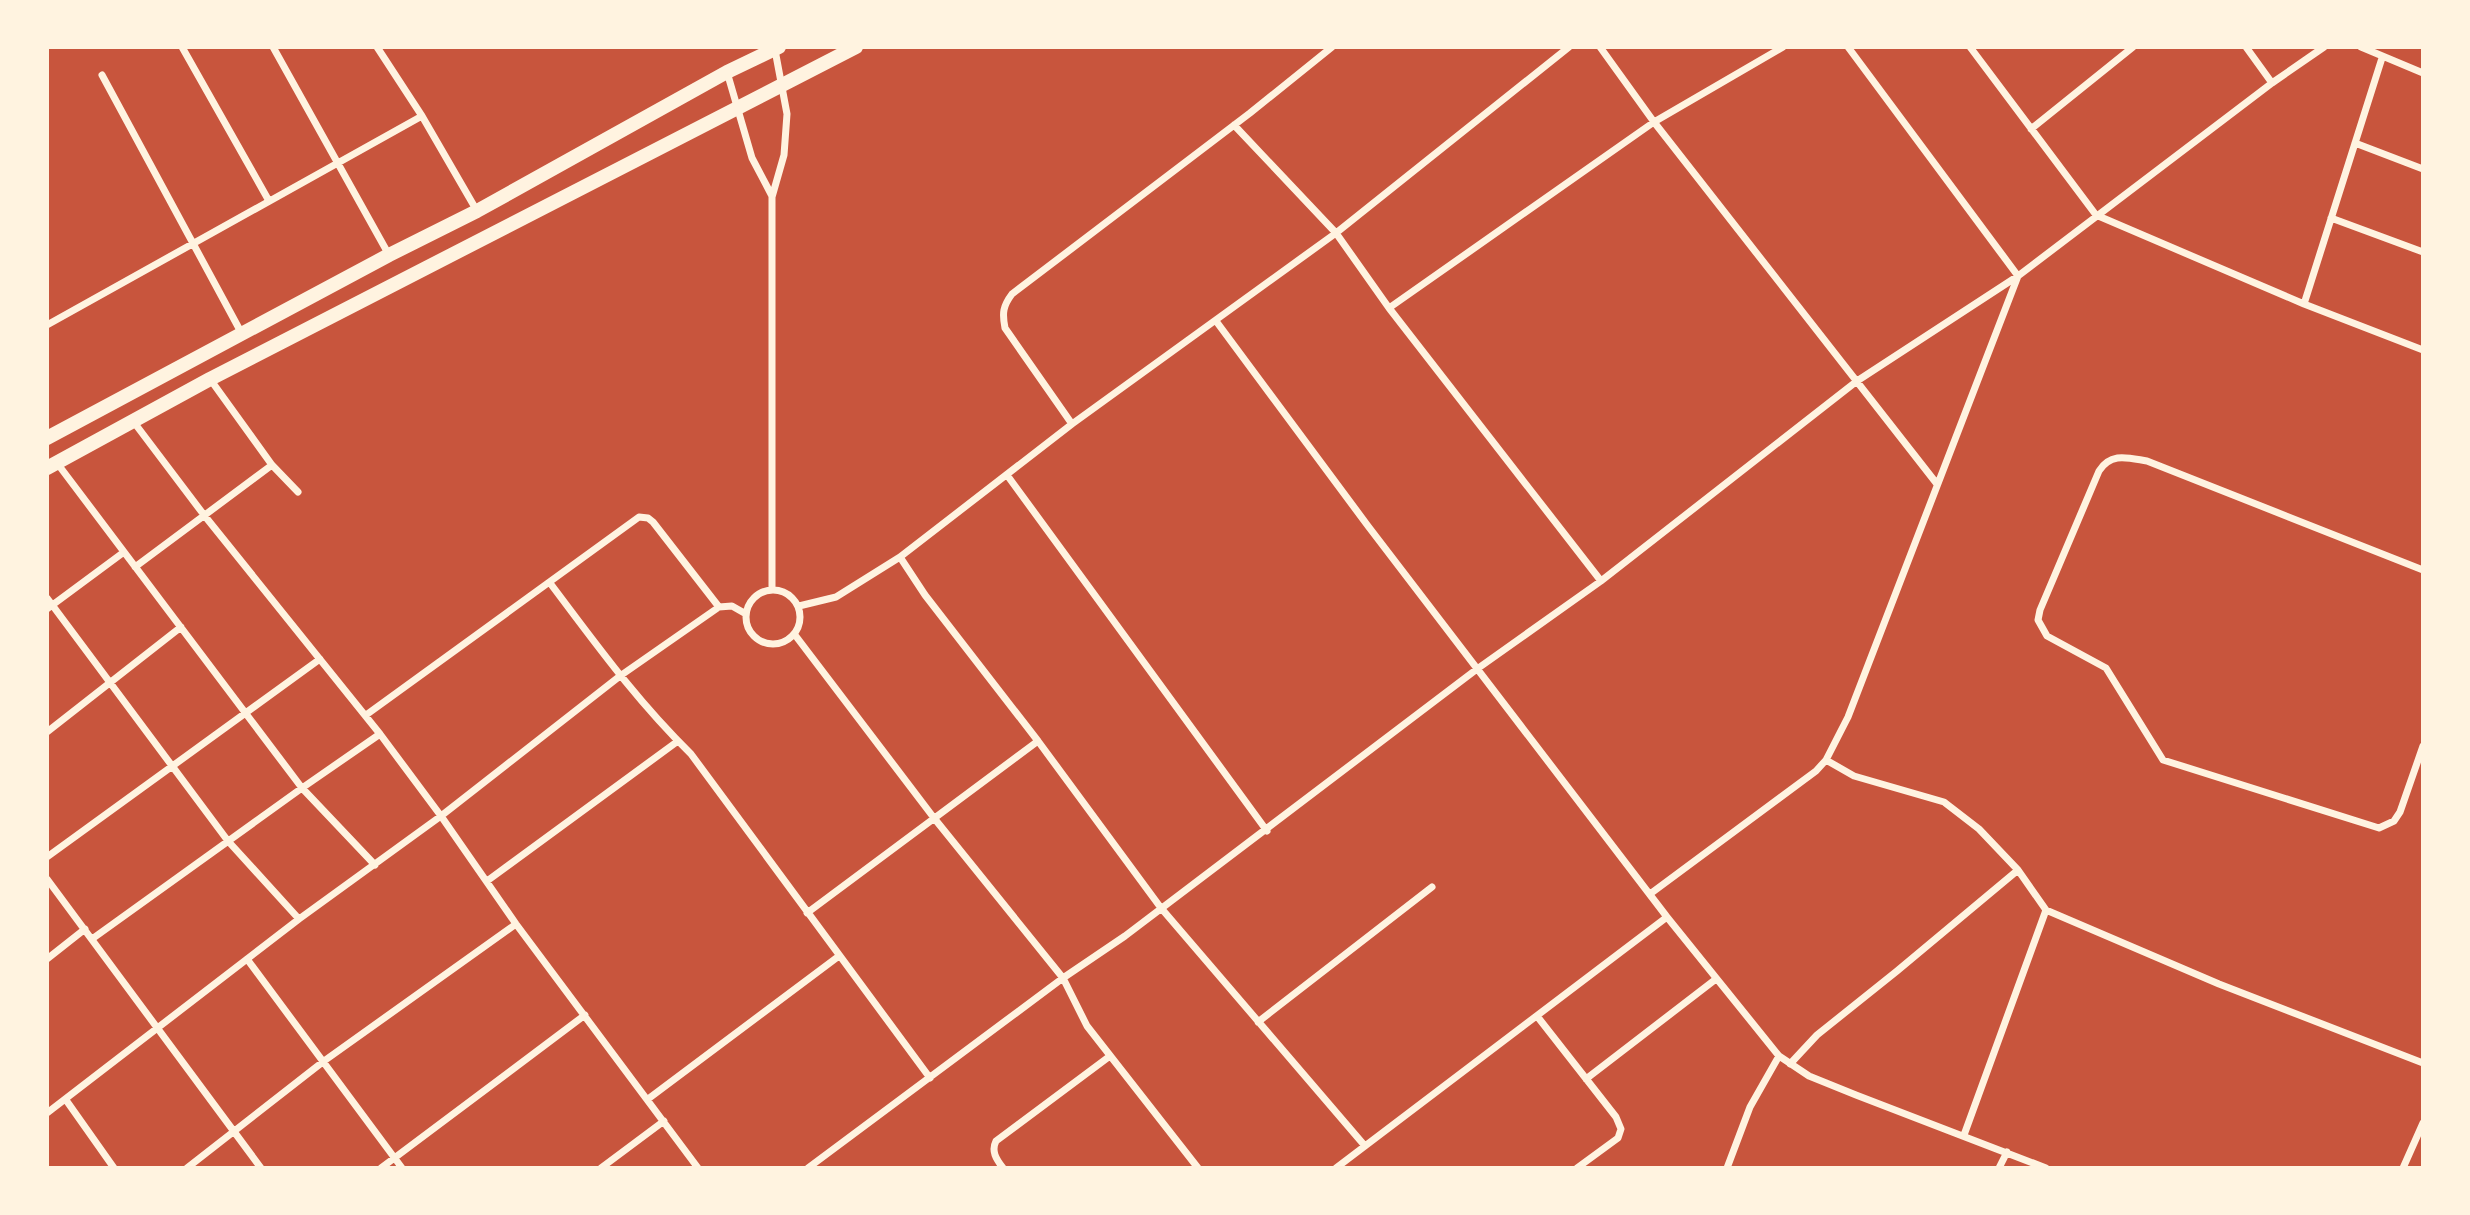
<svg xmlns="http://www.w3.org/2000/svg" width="2470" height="1215" viewBox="0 0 2470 1215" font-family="'PT Sans',sans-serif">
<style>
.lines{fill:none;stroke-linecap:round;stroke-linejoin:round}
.minor{stroke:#fff3e0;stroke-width:7}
.secondary{stroke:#fff3e0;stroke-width:14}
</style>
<rect width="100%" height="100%" fill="#c8553d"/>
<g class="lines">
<path class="minor" d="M182 47 269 201
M273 47 389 255
M377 47 422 116 477 211
M1600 47 1654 122 1937 484
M1970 47 2096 215 2304 304 2423 350
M2246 47 2272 83
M2361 47 2423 73
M727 72 752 158 772 196
M102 75 242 334
M1234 125 1336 233 1389 308 1601 581
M2031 129 2133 47
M2355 143 2423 169
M2331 218 2423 252
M2304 304 2382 58
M1389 308 1654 122 1783 47
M1216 321 1368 526 1667 917 1779 1056 1809 1076 1856 1095 2046 1168
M47 325 422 116
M210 379 272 465 298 492
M133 421 204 515 380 734 441 816 516 924 698 1168
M1072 424 1005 328C1002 313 1003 306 1012 294L1250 113 1332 47
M57 463 302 788 375 865
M1007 475 1267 831
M900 557 925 595 1038 741 1161 908 1365 1146
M135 567 272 465
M2423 570 2147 461C2128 458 2111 452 2099 471L2040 610 2038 620 2047 636 2106 668 2163 760 2379 828 2394 821 2400 812 2423 746
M550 583C596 644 636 700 691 754L930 1078
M746 617a27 27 0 1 1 54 0a27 27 0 1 1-54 0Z
M772 590V197L784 155 787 114 775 50
M47 598 228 841 299 919
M799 606 836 597 900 557 1072 424 1336 233 1569 47
M47 609 124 552
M795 635 934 818 1063 978 1087 1026 1198 1168
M366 715 639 517 648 518 653 522 719 607
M47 732 181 627
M1826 760 1854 776 1944 802 1979 829 2018 870 2046 910 1964 1135
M47 857 320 659
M47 879 261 1168
M487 881 678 741
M1650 894 1816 771 1826 760 1848 717 2018 276 2272 83 2324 47
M2046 910 2219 984 2423 1063
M807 913 1038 741
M92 939 302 788 380 734
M47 959 85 929
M247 959 402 1168
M1537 1016 1616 1117 1621 1129 1618 1138 1577 1168
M1258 1022 1432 887
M1790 1064 1817 1035 1897 971 2018 870
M1586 1079 1716 979
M648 1099 839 956
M66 1100 114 1168
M47 1113 299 919 441 816 620 676 719 607 732 606 746 614
M187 1168 324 1061 516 924
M381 1168 585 1015
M601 1168 664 1121
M808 1168 1063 978 1125 936 1477 669 1601 581 1857 381 2018 276 1848 47
M1003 1168C996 1159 991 1151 996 1141L1110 1056
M1336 1168 1667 917
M1727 1168 1750 1107 1779 1056
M1999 1168 2007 1152
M2403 1168 2423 1123"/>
<path class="secondary" d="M47 438 389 255 477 211 727 72 779 47
M47 468 210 379 856 47"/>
</g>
<rect width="2470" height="1215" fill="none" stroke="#fff3e0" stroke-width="98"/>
</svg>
